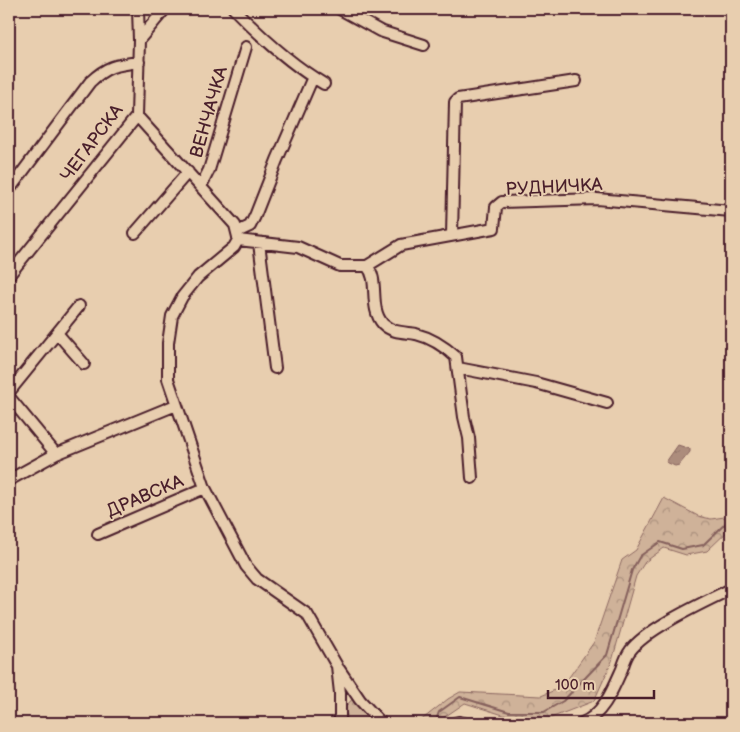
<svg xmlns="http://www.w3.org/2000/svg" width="740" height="732" viewBox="0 0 740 732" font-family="'Balsamiq Sans',sans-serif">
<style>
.forest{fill:url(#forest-crowns);stroke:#8c6862}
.water{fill:url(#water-ripples);stroke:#85605c}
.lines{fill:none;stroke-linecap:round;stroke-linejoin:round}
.stream{stroke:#85605c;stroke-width:2}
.minor-casing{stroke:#4a1f2b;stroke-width:14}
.minor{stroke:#e8ceaf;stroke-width:10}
.labels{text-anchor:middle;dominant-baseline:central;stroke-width:4;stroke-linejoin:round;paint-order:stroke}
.street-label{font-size:18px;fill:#4a1f2b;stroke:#e8ceaf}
</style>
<defs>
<pattern id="forest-crowns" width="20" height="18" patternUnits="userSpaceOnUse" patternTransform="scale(1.25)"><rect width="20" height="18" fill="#cfb299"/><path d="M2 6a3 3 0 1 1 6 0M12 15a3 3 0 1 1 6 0" fill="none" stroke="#aa907d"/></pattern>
<pattern id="water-ripples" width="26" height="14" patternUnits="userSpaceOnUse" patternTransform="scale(1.25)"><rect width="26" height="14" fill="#ac8c7c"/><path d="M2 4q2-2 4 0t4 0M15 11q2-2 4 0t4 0" fill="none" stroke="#8e7266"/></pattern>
</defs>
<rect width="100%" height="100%" fill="#e8ceaf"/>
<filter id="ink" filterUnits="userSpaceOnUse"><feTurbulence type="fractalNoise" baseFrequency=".02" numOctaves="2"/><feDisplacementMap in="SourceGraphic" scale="10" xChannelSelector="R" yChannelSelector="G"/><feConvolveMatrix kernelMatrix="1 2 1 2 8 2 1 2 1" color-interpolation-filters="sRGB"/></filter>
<g filter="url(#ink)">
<path class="forest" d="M664 498 698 516 711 519 731 516V528L707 551 686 555 664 548 645 562 636 576 612 661 594 701 548 719 513 718 465 703 443 718 442 723H345L344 708 359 692 391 723 419 722 448 699 460 692 541 696 562 687 594 642 622 560 636 550Z"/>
<path class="water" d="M678 445 690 449V452L679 465 675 466 666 462Z"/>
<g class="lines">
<path class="stream" d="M346 720 353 721 354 723
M331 723 334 718
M435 723 439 712 460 697 509 712H544L563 701 607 655 632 570 640 556 660 542 682 549 703 545 727 522H731"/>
<g class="minor-casing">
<path id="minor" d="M234 9C261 37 290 64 324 84
M340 9 380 31 424 45
M139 40 165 9
M137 116 235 225 238 237
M201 186 209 170 246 47
M9 190 90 82C107 66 115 65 139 62
M237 232 250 226 255 216 277 160 313 77
M135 233 188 172
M452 235 455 102 458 99 576 81
M238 240 234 247 198 277 182 297 172 316 168 343V379L205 488 246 566 257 579 307 614 337 666 340 693V723
M238 240 298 247 340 266H367L401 245 494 228 496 207 502 202 597 199 731 211
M259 243 275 368
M367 266C380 280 368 307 383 324 392 333 405 332 416 334 432 338 444 346 456 357L464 417 469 438 472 478
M9 275 137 116 139 40 138 9
M57 333 84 364
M458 368 536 383 607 403
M9 392 79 306
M9 397 56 454
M9 480 56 454 176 405
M98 534 205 488
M339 669 360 700 381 723
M455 723 459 722 464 723
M582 723C603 715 613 689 622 669 624 663 626 656 630 651 647 628 705 602 731 589"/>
</g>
<use href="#minor" class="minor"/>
</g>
</g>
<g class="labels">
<g class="street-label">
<text transform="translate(209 112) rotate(-74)">ВЕНЧАЧКА</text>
<text transform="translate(92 143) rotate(-53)">ЧЕГАРСКА</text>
<text transform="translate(554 187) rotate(-3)">РУДНИЧКА</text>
<text transform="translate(145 496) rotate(-23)">ДРАВСКА</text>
</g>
</g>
<rect width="740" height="732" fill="none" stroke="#e8ceaf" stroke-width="30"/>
<rect x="15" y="15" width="710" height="702" fill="none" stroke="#4a1f2b" stroke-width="2" filter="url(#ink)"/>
<path d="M548 690v8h106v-8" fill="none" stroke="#4a1f2b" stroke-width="2.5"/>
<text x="555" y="690" font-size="15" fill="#4a1f2b" stroke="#e8ceaf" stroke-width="4" paint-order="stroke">100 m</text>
</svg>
